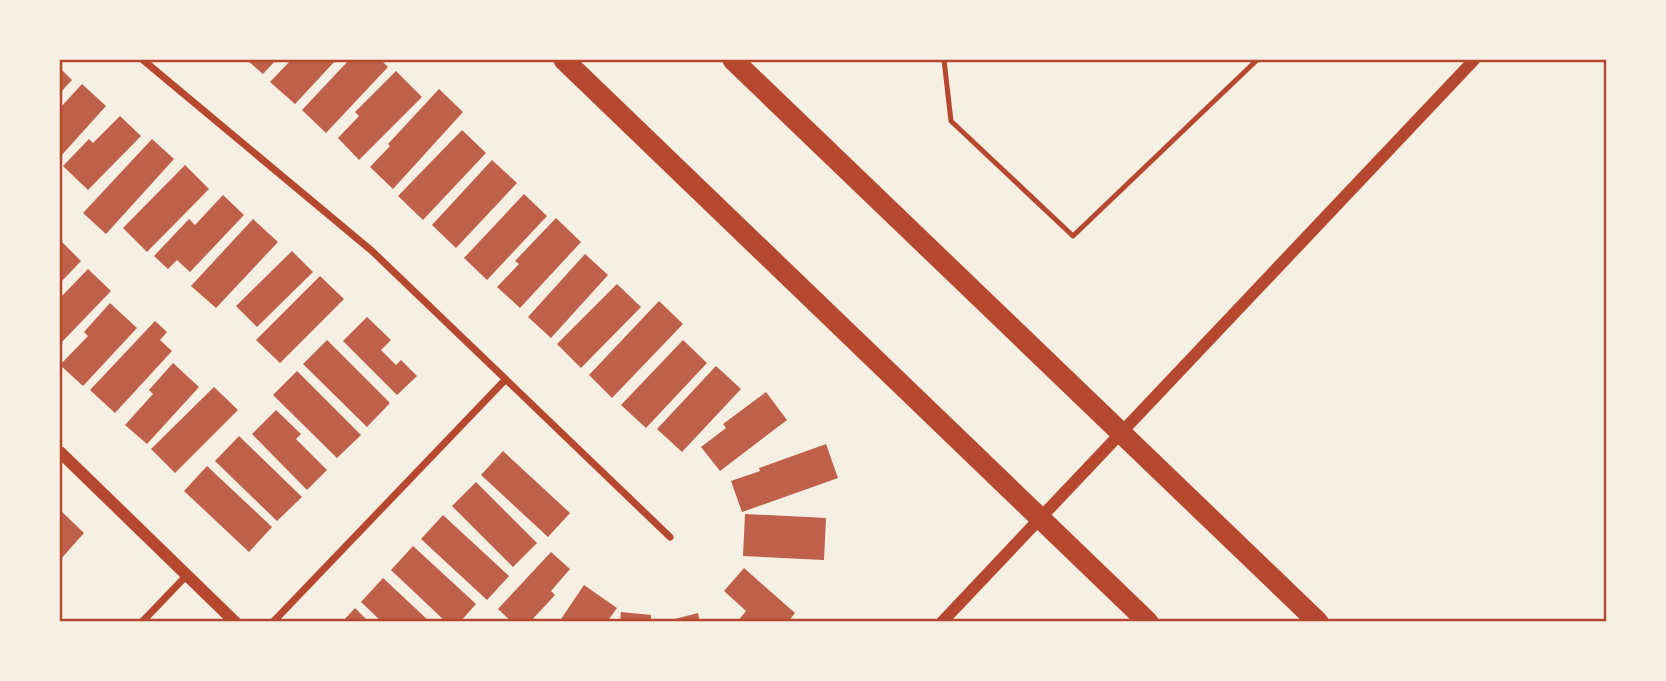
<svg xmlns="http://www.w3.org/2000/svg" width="1666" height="681" viewBox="0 0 1666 681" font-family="Signika,sans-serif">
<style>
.building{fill:#bf614a}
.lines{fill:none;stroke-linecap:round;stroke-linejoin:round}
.service{stroke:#b5482f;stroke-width:5}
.minor{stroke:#b5482f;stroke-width:7}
.tertiary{stroke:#b5482f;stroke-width:12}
.motorway{stroke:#b5482f;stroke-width:21}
.neatline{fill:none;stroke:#b5482f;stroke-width:2.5}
</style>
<rect width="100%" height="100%" fill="#f6efe4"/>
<path class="building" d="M247 60H276L263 74Z
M291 60H336L295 104 270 82Z
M349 60H381L388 67 326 133 302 110Z
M60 68 72 80 60 93Z
M396 71 422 97 359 160 338 138 359 116 355 112Z
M82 84 106 106 60 157V108Z
M439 89 463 112 393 189 370 167 390 146 388 144Z
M120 116 141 136 88 190 63 166 89 139 93 143Z
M462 130 486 153 423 220 398 196Z
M152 139 174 159 106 234 83 213Z
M492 160 517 183 456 248 432 225Z
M185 165 209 189 147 252 123 228Z
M524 194 547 216 487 280 464 258Z
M223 195 244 215 190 272 177 260 168 269 154 256 189 219 195 225Z
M556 218 581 242 520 308 497 287 519 264 515 261Z
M253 219 278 242 216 308 191 286Z
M60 240 81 261 60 283Z
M292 251 313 272 257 327 236 306Z
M585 254 608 275 551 338 528 317Z
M88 269 111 291 60 344V298Z
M320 276 344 299 280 363 256 340Z
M617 284 641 307 581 368 557 344Z
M659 301 683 324 612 398 589 375Z
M110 303 137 328 83 386 60 365 88 336 84 332Z
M367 317 391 340 381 350 396 365 401 360 417 376 397 395 343 341Z
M155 321 167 332 160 340 172 351 115 413 90 390Z
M327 340 390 403 367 427 303 364Z
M683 340 707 363 646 428 621 405Z
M173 363 199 387 147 444 125 425 153 394 149 390Z
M716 366 741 389 682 452 657 429Z
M297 371 361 435 337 458 273 395Z
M214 387 238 410 175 473 151 449Z
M766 392 787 420 720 471 701 447 726 428 723 424Z
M276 410 301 434 296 439 327 470 307 490 252 434Z
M239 436 302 497 277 521 215 461Z
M826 444 838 478 742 512 731 481 760 471 759 468Z
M503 451 570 513 548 537 481 475Z
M207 466 272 527 249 552 184 491Z
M476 482 537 543 513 567 452 506Z
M60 510 84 533 60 560Z
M745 514 826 518 824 560 743 556Z
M443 515 509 576 487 600 421 539Z
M413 546 476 604 460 622H446L391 570Z
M551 552 570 569 551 591 555 595 530 622H512L498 609Z
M744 568 795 613 788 622H737L746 611 724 591Z
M383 578 430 622H382L361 602Z
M584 585 617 608 607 622H559Z
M355 608 369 622H342Z
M621 612 651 615V622H620Z
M698 613 700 622H668L667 621Z"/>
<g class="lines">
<path class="service" d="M944 60 951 121 1073 236 1257 60"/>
<path class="minor" d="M143 60 372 251 670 537
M142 622 187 575
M273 622 505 380"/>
<path class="tertiary" d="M60 452 235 622
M942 622 1474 60"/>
<path class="motorway" d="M564 60 1148 622
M733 60 1318 622"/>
</g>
<rect width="1666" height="681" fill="none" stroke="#f6efe4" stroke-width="122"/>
<rect x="61" y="61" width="1544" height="559" class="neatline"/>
</svg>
